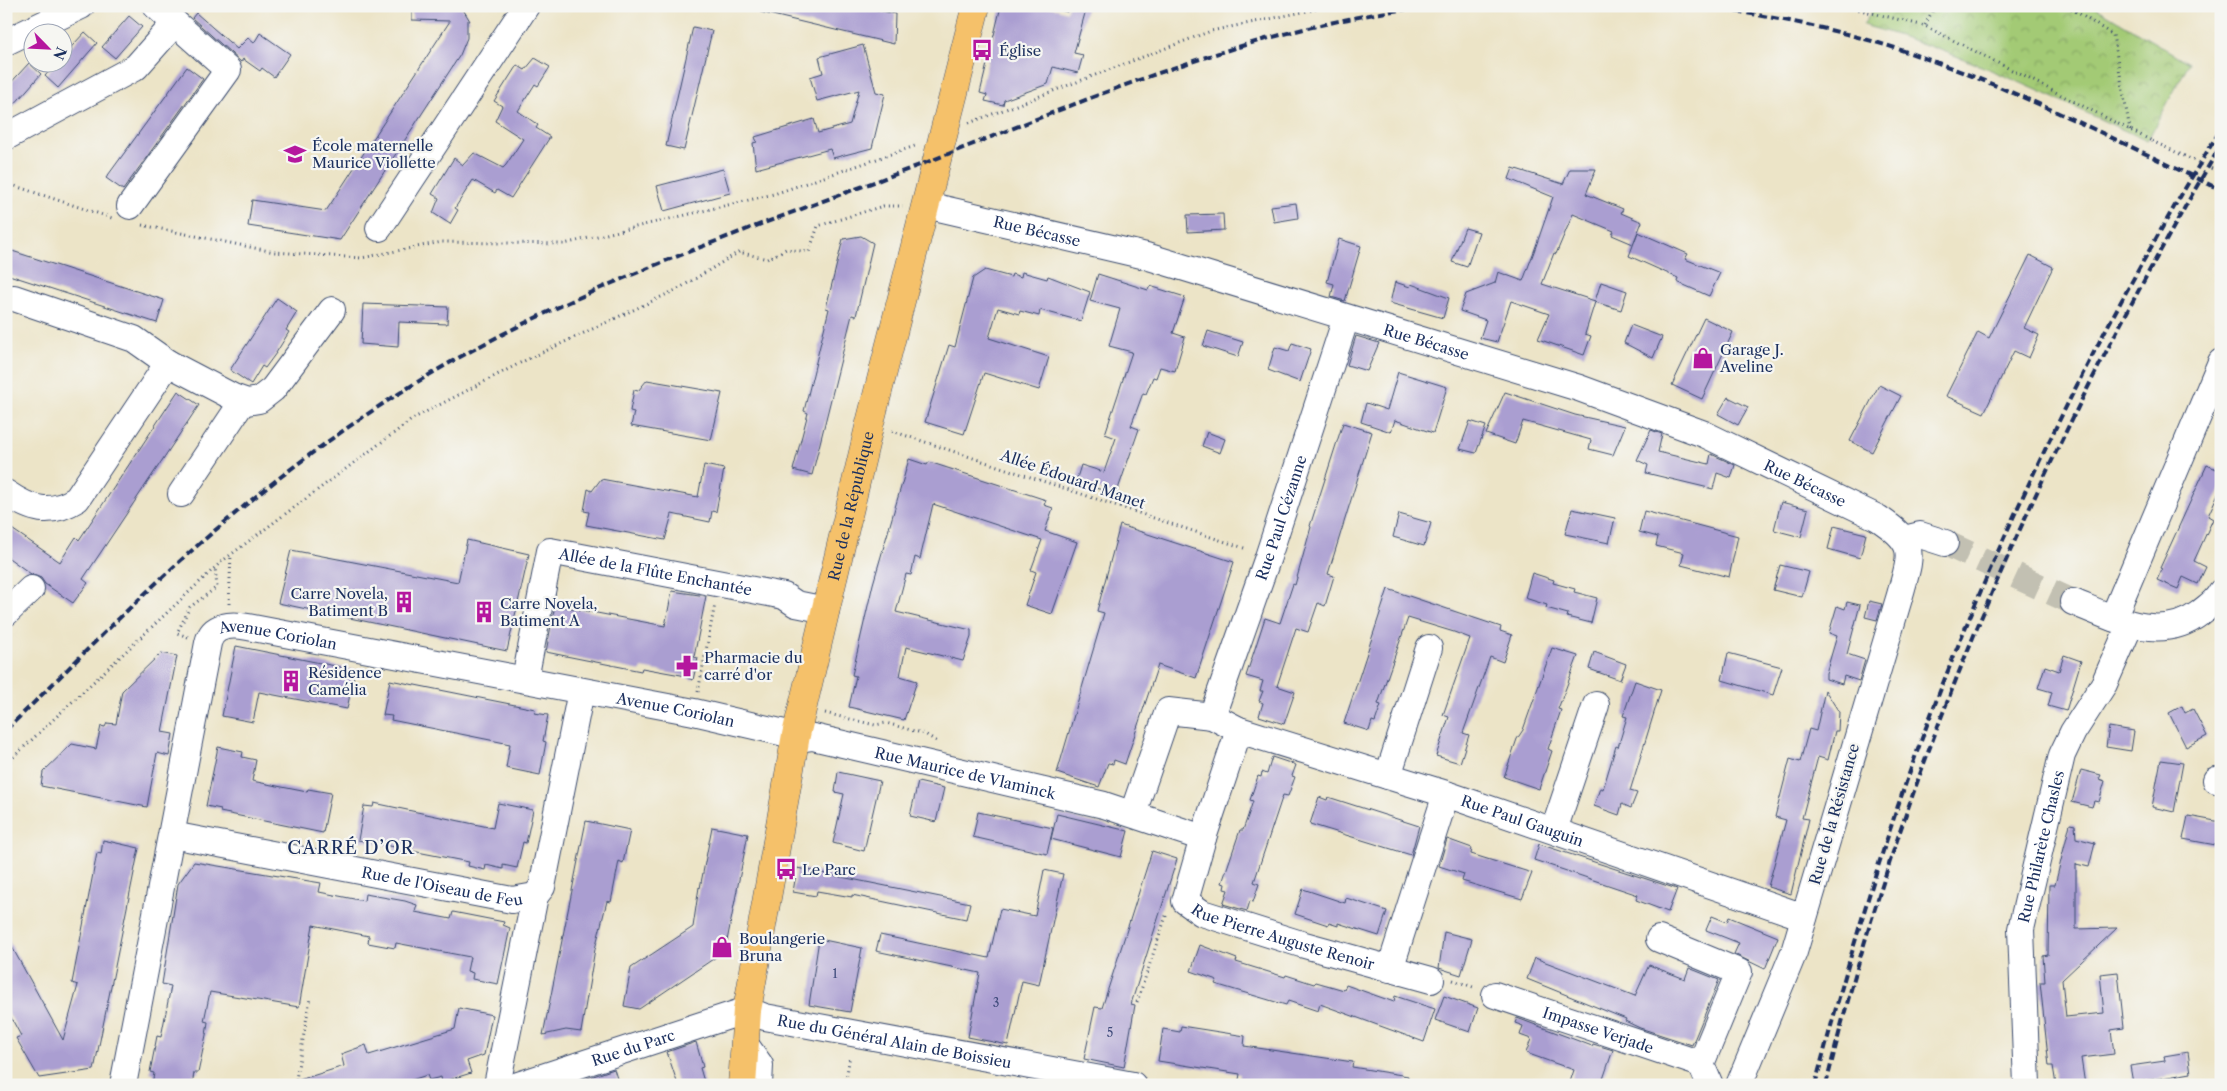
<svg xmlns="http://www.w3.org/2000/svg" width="2227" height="1091" viewBox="0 0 2227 1091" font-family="'Libre Caslon Text',serif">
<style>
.park{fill:url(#park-crowns);stroke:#5f7c6a}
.building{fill:#aa9ed1}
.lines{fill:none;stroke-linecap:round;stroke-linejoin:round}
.minor-tunnel{stroke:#c2c0b2;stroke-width:26;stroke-dasharray:26 13;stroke-linecap:butt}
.minor-casing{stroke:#3a4a6e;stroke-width:28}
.major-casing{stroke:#3a4a6e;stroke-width:29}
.path{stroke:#3a4a6e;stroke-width:3;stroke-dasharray:1 4;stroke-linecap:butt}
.minor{stroke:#fff;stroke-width:26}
.major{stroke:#f5c16b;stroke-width:28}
.rail{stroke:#1b2f5e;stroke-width:4;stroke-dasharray:8 4;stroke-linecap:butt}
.path-bridge{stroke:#3a4a6e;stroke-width:3;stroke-dasharray:1 4;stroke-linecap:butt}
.labels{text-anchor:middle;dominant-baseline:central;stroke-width:4.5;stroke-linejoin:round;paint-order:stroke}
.number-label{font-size:12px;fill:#3f4b7b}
.poi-label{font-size:15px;fill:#1b2f5e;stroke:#f6f6f2;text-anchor:start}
.street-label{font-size:15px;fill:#1b2f5e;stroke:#f6f6f2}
.quarter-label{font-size:18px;letter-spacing:1px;fill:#1b2f5e;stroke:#f6f6f2}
</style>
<defs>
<pattern id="park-crowns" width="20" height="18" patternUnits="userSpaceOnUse" patternTransform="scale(1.25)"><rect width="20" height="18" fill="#a3ca75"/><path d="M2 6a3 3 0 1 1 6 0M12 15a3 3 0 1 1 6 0" fill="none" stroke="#84a463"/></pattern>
</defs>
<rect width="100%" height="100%" fill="#f6f6f2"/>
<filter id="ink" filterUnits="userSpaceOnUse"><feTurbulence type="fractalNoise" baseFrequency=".02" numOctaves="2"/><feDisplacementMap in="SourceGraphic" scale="10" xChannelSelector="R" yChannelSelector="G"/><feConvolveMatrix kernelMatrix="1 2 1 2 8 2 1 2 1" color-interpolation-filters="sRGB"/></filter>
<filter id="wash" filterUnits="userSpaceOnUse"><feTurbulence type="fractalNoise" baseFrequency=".0096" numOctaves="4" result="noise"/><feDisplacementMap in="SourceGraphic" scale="20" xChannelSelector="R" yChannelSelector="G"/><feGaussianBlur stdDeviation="1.12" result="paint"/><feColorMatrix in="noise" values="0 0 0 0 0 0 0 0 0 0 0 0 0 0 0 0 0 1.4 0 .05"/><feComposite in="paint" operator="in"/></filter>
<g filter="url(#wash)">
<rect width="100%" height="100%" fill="#ece4c7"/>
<path class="park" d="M1875 6H2093L2189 63 2147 141C2054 98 1962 52 1863 25Z"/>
<g id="blocks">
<path class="building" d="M412 6H461L470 21H467V38L460 55 340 240 248 226 252 200 326 211 450 21 412 20Z
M761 6H861L895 14 894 44 760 12Z
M1001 6H1047L1067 12 1068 6H1087L1074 53 1083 55 1078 73 1053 67 1048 84 1004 100 1003 105 985 101 987 95 980 93Z
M196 13 237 49 248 38 254 43 260 33 290 54 274 77 262 68 260 71 243 59 241 62 192 18Z
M129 16 142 27 115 58 102 47Z
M693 27 712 31 684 150 666 146Z
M85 32 97 43 58 88 45 76 57 62H62V57Z
M863 45 876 92 885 94 872 148 833 158 830 149 756 169 753 143 757 142 755 137 814 119 818 133 850 124 859 90 817 101 810 77 823 73 819 57Z
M535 58 550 67 538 86 535 84 518 111 538 125 536 128 550 137 511 198 497 190 495 193 473 180 455 208 458 210 450 224 433 213 439 198 432 194 454 158 463 165 474 153 503 168 506 165 523 139 495 121 502 106 494 101 517 65 525 70Z
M29 63 41 74 6 114V88Z
M187 67 203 79 123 190 106 178Z
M1513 168 1563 184 1570 169H1596L1586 194 1623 209 1621 213 1642 222 1633 244 1612 235 1614 231 1573 214 1556 254 1554 253 1542 284 1595 301 1601 282 1627 291 1621 310 1595 302 1585 334 1591 336 1584 355 1538 339 1549 314 1511 301 1497 342 1480 338 1486 320 1460 311 1466 294 1495 283 1498 272 1523 281 1536 246 1553 197 1509 179Z
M723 169 730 193 664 211 657 186Z
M1296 203 1298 218 1274 222 1271 206Z
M1223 214 1224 230 1188 232 1187 215Z
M1465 228 1479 232 1467 267 1452 262Z
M1638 232 1688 254 1685 259 1720 273 1709 296 1677 282 1678 278 1629 256Z
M861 236 873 243 856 316 852 315 812 475 793 470 808 413 804 411 829 309 826 308 843 239Z
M1339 239 1361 246 1345 301 1331 297 1334 284 1327 282Z
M6 249 164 300 157 323 6 274Z
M2030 255 2053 267 2024 328 2039 335 2029 358 2014 351 1984 413 1946 396 1978 332 1989 338Z
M985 270 1011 277 1012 274 1021 277 1022 272 1047 279 1048 276 1090 292 1081 321 1040 310 1039 316 1020 311 1019 314 998 308 989 338 1049 357 1039 390 984 373 964 434 925 422 949 345 955 347 973 278Z
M1098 274 1148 290 1150 286 1185 297 1173 333 1185 337 1175 371 1160 367 1156 378 1153 377 1146 394 1143 393 1131 426 1139 429 1116 495 1076 481 1081 465 1104 472 1116 438 1105 434 1132 352 1109 346 1120 309 1090 301Z
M1395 282 1410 287 1411 284 1449 298 1443 318 1390 303Z
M277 298 297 312 286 330 289 332 276 353 265 368 262 366 251 384 230 370Z
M363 304 448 307 447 324 399 322 398 347 361 344Z
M1704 318 1733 332 1702 399 1672 385Z
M1631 325 1662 337 1653 358 1624 343Z
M1208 331 1243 342 1238 357 1203 346Z
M1356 336 1379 343 1367 371 1347 365Z
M1292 343 1311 349 1300 382 1268 370 1275 347 1289 351Z
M1398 372 1447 387 1433 433 1395 420 1391 432 1361 422 1366 403 1387 410Z
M647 380 722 393 711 440 631 426 634 412 630 411 634 390 638 391Z
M1879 385 1901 396 1872 452 1850 441Z
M178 391 199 405 83 579 88 583 73 603 45 584 41 578 31 574 6 556V525L60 562 76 537 79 540Z
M1505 392 1575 415 1625 426 1613 455 1589 449 1591 440 1523 421 1515 444 1486 434Z
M1728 397 1748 407 1738 425 1718 414Z
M1470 421 1486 426 1476 453 1460 449Z
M1343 423 1372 432 1328 574 1334 576 1325 606 1318 603 1308 632 1296 628 1277 686 1295 692 1284 724 1259 716 1263 703 1259 701 1263 691H1260L1263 681 1246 676 1265 618 1280 623 1293 584 1295 585 1311 527 1310 526Z
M1651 430 1662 434 1658 452 1709 464 1711 454 1735 465 1731 478 1717 473 1713 489 1646 473 1648 465 1637 460Z
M1207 432 1225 439 1220 453 1202 446Z
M909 459 927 465 929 462 1046 500 1044 505 1053 508 1045 531 1077 542 1052 614 1025 605 1036 572 1031 570 1042 540 933 504 920 559 915 557 911 575 906 574 896 612 971 630V637L963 661 906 647 900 676 917 681 904 720 849 707 856 676 852 675 873 584Z
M704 465 724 469 716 512 712 511 710 522 672 514 665 540 586 525 589 512 584 511 588 489 592 491 601 479 698 497Z
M2207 465 2221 471V487L2208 516 2213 519 2194 561 2206 567 2198 584 2183 577 2178 589 2157 580 2162 569 2160 568Z
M1781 502 1808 509 1801 537 1774 530Z
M1572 509 1615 518 1609 543 1565 534Z
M1644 511 1738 536 1729 577 1681 565 1684 553 1656 546 1658 537 1639 532Z
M1399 514 1431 523 1424 546 1393 537Z
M1120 525 1234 562 1196 678 1158 665 1125 764 1114 760 1113 764 1108 763 1099 787 1057 773 1104 613 1097 611Z
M1834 526 1866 534 1860 558 1828 549Z
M467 540 529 554 507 651 278 603 291 550 458 582Z
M1780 565 1809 572 1802 597 1773 590Z
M1532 573 1554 580 1553 583 1575 589 1574 592 1597 598 1591 623 1567 617 1568 614 1546 608 1547 605 1525 598Z
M1388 589 1501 627 1500 631 1512 635 1503 662 1490 657 1463 733 1469 735 1460 763 1436 756 1449 717 1443 715 1470 638 1454 632 1408 618 1378 704 1381 705 1375 722 1372 721 1369 731 1344 723Z
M672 591 706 596 694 657 698 658 693 680 681 675 642 668 641 671 546 652 555 605 665 626Z
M1869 601 1882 604 1877 620 1865 617Z
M1847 602 1860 605 1847 654 1865 660 1859 681 1844 676 1842 684 1826 679V673L1837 636 1829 633 1837 606 1845 609Z
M236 646 355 670 347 709 259 692 253 722 222 716Z
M1552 648 1578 656 1558 709 1561 710 1548 749 1552 751 1539 789 1504 777 1517 739 1523 730Z
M1594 652 1626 664 1620 680 1589 669Z
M161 653 177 656 162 732 173 734 169 756 157 753 147 807 41 786 43 772 72 744 96 749 101 726 105 727 107 723 116 724 122 691Z
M1728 653 1782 667 1773 695 1722 680Z
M2064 655 2081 661 2066 711 2048 706 2052 692 2038 688 2045 666 2059 671Z
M390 680 535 709 534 713 548 715 543 741 546 742 540 775 506 768 510 744 391 720 392 716 383 715Z
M1635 681 1661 690 1630 791 1637 793 1631 808 1622 804 1619 815 1594 806 1600 788 1603 789 1616 746 1618 747 1627 717 1623 716Z
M1825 690 1839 712 1838 731H1835L1828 760 1818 757 1802 818 1809 819 1791 894 1768 887 1786 820 1775 817 1790 759 1800 762 1809 729 1816 731Z
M2182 706 2185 713 2193 709 2207 736 2186 747 2169 713Z
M2109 727 2134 731 2131 751 2106 747Z
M218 747 243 752 242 757 256 760 252 781 307 792 308 789 331 793 323 833 220 812 221 809 206 806Z
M1272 757 1296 765 1292 776 1295 777 1288 796 1283 795 1254 882 1259 884 1253 902 1250 901 1247 911 1223 904 1228 890 1224 889 1225 884 1222 883 1240 830H1243L1248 816 1253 801 1250 800 1258 776 1261 777 1262 772 1267 774Z
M2161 760 2183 763 2174 812 2152 807Z
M2081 770 2101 775 2099 779 2105 781 2099 802 2094 801 2092 807 2072 802Z
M838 772 880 781 864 851 833 843 844 794 835 792Z
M918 782 944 788 936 822 910 816Z
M1319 797 1327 800 1328 797 1419 826 1411 855 1310 824Z
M374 803 493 828 498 803 533 810 526 843 523 842 517 868 503 865V869L486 865 485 870 468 866 469 862 412 851 411 855 394 852 395 847 358 840 364 806 373 807Z
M978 812 1053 828 1047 854 973 837Z
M1057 814 1128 831 1121 857 1051 839Z
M2188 816 2221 822V846L2183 839Z
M586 821 630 830 623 863 619 861 611 902 607 901 595 949 581 1032 566 1030 543 1035Z
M2070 824 2075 825 2076 838 2095 843 2089 867 2076 864V929L2117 928 2062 980 2066 1017 2104 1013 2100 974 2118 972 2124 1028 2111 1030 2114 1054 2081 1058 2085 1085H2056L2053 1066H2049L2040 982H2045L2043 956 2048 955 2049 885H2055Z
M712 827 748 834 725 951 639 1009 624 1006 631 968 693 927 699 887 700 888Z
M1447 839 1472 848 1471 854 1532 873 1522 899 1462 881 1464 874 1439 866Z
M103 840 139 848 94 1070 39 1078 16 1038 21 1036 6 1008V936L63 1040 78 985 72 983 97 853 101 854Z
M1539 844 1677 889 1668 912 1636 900 1638 895 1534 860Z
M1152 851 1177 859 1131 1004 1135 1005 1124 1067 1084 1059 1095 1007 1102 1008Z
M194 862 321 883 319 892 364 901 365 894 405 901 417 905 415 912 451 919 453 912 504 922 503 925 510 928 498 984 472 979 473 973 467 971 470 957 396 943 395 948 368 943 369 936 313 925 299 1007 210 992 204 1021 208 1022 206 1035 198 1073H194L192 1085H152L154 1073 150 1072 157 1036 161 1037 171 986 162 984 178 884Z
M797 868 970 903 966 919 852 895V897L817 891 816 896 793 892Z
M1044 870 1063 874 1039 985 1022 981 1008 1045 968 1037 980 973 876 951 880 935 989 958 1000 909 1035 916Z
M1303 889 1345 903 1346 898 1387 911 1379 936 1338 923V926L1329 923 1328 925 1295 914Z
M1712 916 1727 922 1729 917 1778 937 1765 969 1734 954 1739 943 1706 930Z
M1444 932 1472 939 1461 975 1439 968Z
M819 939 862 948 850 1012 809 1005Z
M1200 945 1237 959 1236 962 1285 977 1286 975 1314 984 1316 982 1344 990 1346 985 1394 1002 1395 996 1435 1009 1424 1042 1320 1004 1318 1011 1288 1001 1286 1005 1215 984 1217 980 1191 971Z
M1535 958 1635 996 1649 965 1685 979 1689 968 1719 980 1692 1045 1640 1028 1625 1021 1626 1019 1527 979Z
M1444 996 1478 1008 1470 1032 1435 1020Z
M459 1008 492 1015 484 1055 467 1061 471 1073 442 1082 441 1077 429 1080 427 1075 396 1085H296V1081L344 1066 341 1054 366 1045 369 1055 455 1029Z
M1517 1018 1592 1046 1593 1044 1613 1050 1601 1085H1569L1574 1070 1526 1053 1531 1039 1520 1035 1523 1026 1515 1023Z
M1181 1026 1245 1036 1244 1046 1353 1062 1352 1067 1408 1076 1407 1085H1238L1240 1074 1158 1061 1163 1029 1180 1032Z
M696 1042 703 1067 700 1068 705 1085H678L667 1052Z
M2188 1052 2191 1073 2133 1083 2130 1066 2165 1061 2164 1056Z
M614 1069 619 1085H567Z"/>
</g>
</g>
<g filter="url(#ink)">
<use href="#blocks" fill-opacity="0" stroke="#3a4a6e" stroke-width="1"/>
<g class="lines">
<path class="minor-tunnel" d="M1945 543 2073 602"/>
<g class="minor-casing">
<g id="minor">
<path d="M6 42 81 6"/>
<path d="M6 137 136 67 175 23"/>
<path id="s1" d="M926 205 1146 256 1579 388 1704 434 1878 518C1917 544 1912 552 1900 595L1794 952 1739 1085"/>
<path d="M130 206 228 70 156 6"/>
<path d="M379 228 526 6"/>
<path d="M168 363 233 397 247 402 259 400 273 389 332 310"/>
<path d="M6 493C31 510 50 516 77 499L168 363 134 339 14 298"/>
<path d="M181 494 243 401"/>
<path d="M1904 539 1920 535 1945 543"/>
<path d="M2073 602C2113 618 2160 644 2200 613 2208 606 2216 602 2221 592"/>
<path d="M6 613 31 589"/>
<path d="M2113 618 2221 362"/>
<path id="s2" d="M525 679 550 551 784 596 796 604 826 610"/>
<path id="s3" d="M1212 716 1268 557 1346 318"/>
<path d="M1388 776 1429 648"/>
<path d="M2216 780 2221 781"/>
<path id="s4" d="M1133 813 1168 711 1212 716 1239 730 1446 794 1804 917"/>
<path d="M1554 830 1596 705"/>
<path id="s5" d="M172 835 512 900 535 896 542 887 581 691"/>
<path id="s6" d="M1203 838 1185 901 1202 913 1301 944 1431 980"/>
<path d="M1659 939 1739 972 1701 1064 1710 1085"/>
<path d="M1390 969 1446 794"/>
<path id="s7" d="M1495 995 1701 1064"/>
<path d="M745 1044 760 1065 759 1085"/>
<path id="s8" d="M123 1085 208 643C212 624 232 624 248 627L694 712 806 738 813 737 1104 805 1203 838 1239 730"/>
<path d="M497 1085 535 896"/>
<path id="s9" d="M518 1085 747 1010 765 1017 1133 1085"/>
<path id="s10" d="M2027 1085 2021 929 2062 755 2073 732 2104 684 2130 625"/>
</g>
</g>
<g class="major-casing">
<g id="major">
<path id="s11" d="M742 1085 747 1010 796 735 870 423 976 6"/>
</g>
</g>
<path class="path" d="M1844 6 1925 26 2152 141
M2067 6 2113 35 2130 130
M1925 25 1935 6
M969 123 1211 31 1332 6
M6 183 112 218
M142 225 274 252 361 258 442 242 564 244 774 194 918 145
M892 431 1247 549
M229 604 231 554
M188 637 177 633 190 607 217 587 215 567
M698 692 715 604
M825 713 875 725 886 723 925 734 938 742
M6 764 221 562 414 418 524 361 678 289 739 252 767 259 786 249 809 252 818 226 883 206H903
M1453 980 1476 988
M1137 1002 1167 913
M295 1085 310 999
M845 1085 850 1056"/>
<use href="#minor" class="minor"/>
<use href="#major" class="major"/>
<path class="rail" d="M1700 6C1765 15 1832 28 1895 48 2008 85 2114 139 2221 190
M6 730C78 660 148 586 225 522 296 462 371 408 451 362 608 273 781 219 948 154 1103 93 1262 25 1430 6
M1815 1085C1843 980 1873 876 1909 774 1990 548 2095 333 2221 129
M1826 1085C1907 752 2047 439 2221 145"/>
<path class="path-bridge" d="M2152 141 2221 173"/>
</g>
</g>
<defs>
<g id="bus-bare" transform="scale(1.725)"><path d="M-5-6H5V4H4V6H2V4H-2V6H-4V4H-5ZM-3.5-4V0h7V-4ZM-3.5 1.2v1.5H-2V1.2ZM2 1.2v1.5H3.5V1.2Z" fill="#b5179e" stroke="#f6f6f2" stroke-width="2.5" paint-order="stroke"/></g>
<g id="school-bare" transform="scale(1.725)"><path d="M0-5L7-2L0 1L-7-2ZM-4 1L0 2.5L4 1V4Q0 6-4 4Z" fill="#b5179e" stroke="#f6f6f2" stroke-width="2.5" paint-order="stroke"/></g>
<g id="shop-bare" transform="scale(1.725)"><path d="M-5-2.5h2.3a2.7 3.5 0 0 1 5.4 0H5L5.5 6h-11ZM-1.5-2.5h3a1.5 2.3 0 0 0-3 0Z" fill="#b5179e" stroke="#f6f6f2" stroke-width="2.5" paint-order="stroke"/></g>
<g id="building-bare" transform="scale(1.725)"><path d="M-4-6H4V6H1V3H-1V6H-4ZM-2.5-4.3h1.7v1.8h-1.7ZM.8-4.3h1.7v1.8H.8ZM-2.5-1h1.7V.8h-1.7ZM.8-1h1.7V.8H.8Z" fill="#b5179e" stroke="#f6f6f2" stroke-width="2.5" paint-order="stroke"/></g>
<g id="pharmacy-bare" transform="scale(1.725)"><path d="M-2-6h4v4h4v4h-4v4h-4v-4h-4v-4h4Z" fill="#b5179e" stroke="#f6f6f2" stroke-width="2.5" paint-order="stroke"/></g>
</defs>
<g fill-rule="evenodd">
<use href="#bus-bare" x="982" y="50"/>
<use href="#school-bare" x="295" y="154"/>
<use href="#shop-bare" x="1703" y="358"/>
<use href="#building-bare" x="404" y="602"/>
<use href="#building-bare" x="484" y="612"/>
<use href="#pharmacy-bare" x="687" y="666"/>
<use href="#building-bare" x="291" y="681"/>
<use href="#bus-bare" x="786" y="869"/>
<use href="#shop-bare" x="722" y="947"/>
</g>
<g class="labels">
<g class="number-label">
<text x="835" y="973">1</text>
<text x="996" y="1002">3</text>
<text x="1110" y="1032">5</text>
</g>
<g class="poi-label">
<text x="999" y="50">Église</text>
<text x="312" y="145">École maternelle<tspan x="312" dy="17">Maurice Viollette</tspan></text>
<text x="1720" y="349">Garage J.<tspan x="1720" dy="17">Aveline</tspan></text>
<text x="388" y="593" text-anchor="end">Carre Novela,<tspan x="388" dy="17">Batiment B</tspan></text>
<text x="500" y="603">Carre Novela,<tspan x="500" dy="17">Batiment A</tspan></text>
<text x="704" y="657">Pharmacie du<tspan x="704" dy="17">carré d'or</tspan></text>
<text x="308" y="672">Résidence<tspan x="308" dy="17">Camélia</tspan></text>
<text x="802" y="869">Le Parc</text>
<text x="739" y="938">Boulangerie<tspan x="739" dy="17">Bruna</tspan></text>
</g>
<g class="street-label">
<text stroke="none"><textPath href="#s1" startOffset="114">Rue Bécasse</textPath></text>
<text stroke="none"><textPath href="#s1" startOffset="519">Rue Bécasse</textPath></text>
<text transform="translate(1073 479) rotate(19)">Allée Édouard Manet</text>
<text stroke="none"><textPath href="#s1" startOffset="924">Rue Bécasse</textPath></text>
<text stroke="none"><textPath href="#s11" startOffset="590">Rue de la République</textPath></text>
<text stroke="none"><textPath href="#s3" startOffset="210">Rue Paul Cézanne</textPath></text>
<text stroke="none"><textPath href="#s2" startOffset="238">Allée de la Flûte Enchantée</textPath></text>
<text stroke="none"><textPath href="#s8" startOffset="529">Avenue Coriolan</textPath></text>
<text stroke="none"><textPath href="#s8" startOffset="934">Avenue Coriolan</textPath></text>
<text stroke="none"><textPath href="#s8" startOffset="1231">Rue Maurice de Vlaminck</textPath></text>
<text transform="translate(1834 814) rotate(-74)">Rue de la Résistance</text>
<text stroke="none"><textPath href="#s4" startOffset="480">Rue Paul Gauguin</textPath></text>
<text stroke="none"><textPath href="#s10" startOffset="241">Rue Philarète Chasles</textPath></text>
<text stroke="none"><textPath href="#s5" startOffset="275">Rue de l'Oiseau de Feu</textPath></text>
<text stroke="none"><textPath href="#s6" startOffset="171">Rue Pierre Auguste Renoir</textPath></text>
<text stroke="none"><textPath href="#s7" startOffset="109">Impasse Verjade</textPath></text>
<text stroke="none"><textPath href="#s9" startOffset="392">Rue du Général Alain de Boissieu</textPath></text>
<text stroke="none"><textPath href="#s9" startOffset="121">Rue du Parc</textPath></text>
</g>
<g class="quarter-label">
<text x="351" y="848">CARRÉ D’OR</text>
</g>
</g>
<rect width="2227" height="1091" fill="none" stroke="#f6f6f2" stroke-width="25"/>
<g transform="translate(48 48) rotate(114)"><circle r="24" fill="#f6f6f2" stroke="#9ea6b7"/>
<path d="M0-4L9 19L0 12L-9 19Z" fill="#b5179e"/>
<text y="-8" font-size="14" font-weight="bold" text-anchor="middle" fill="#1b2f5e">N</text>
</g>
</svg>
